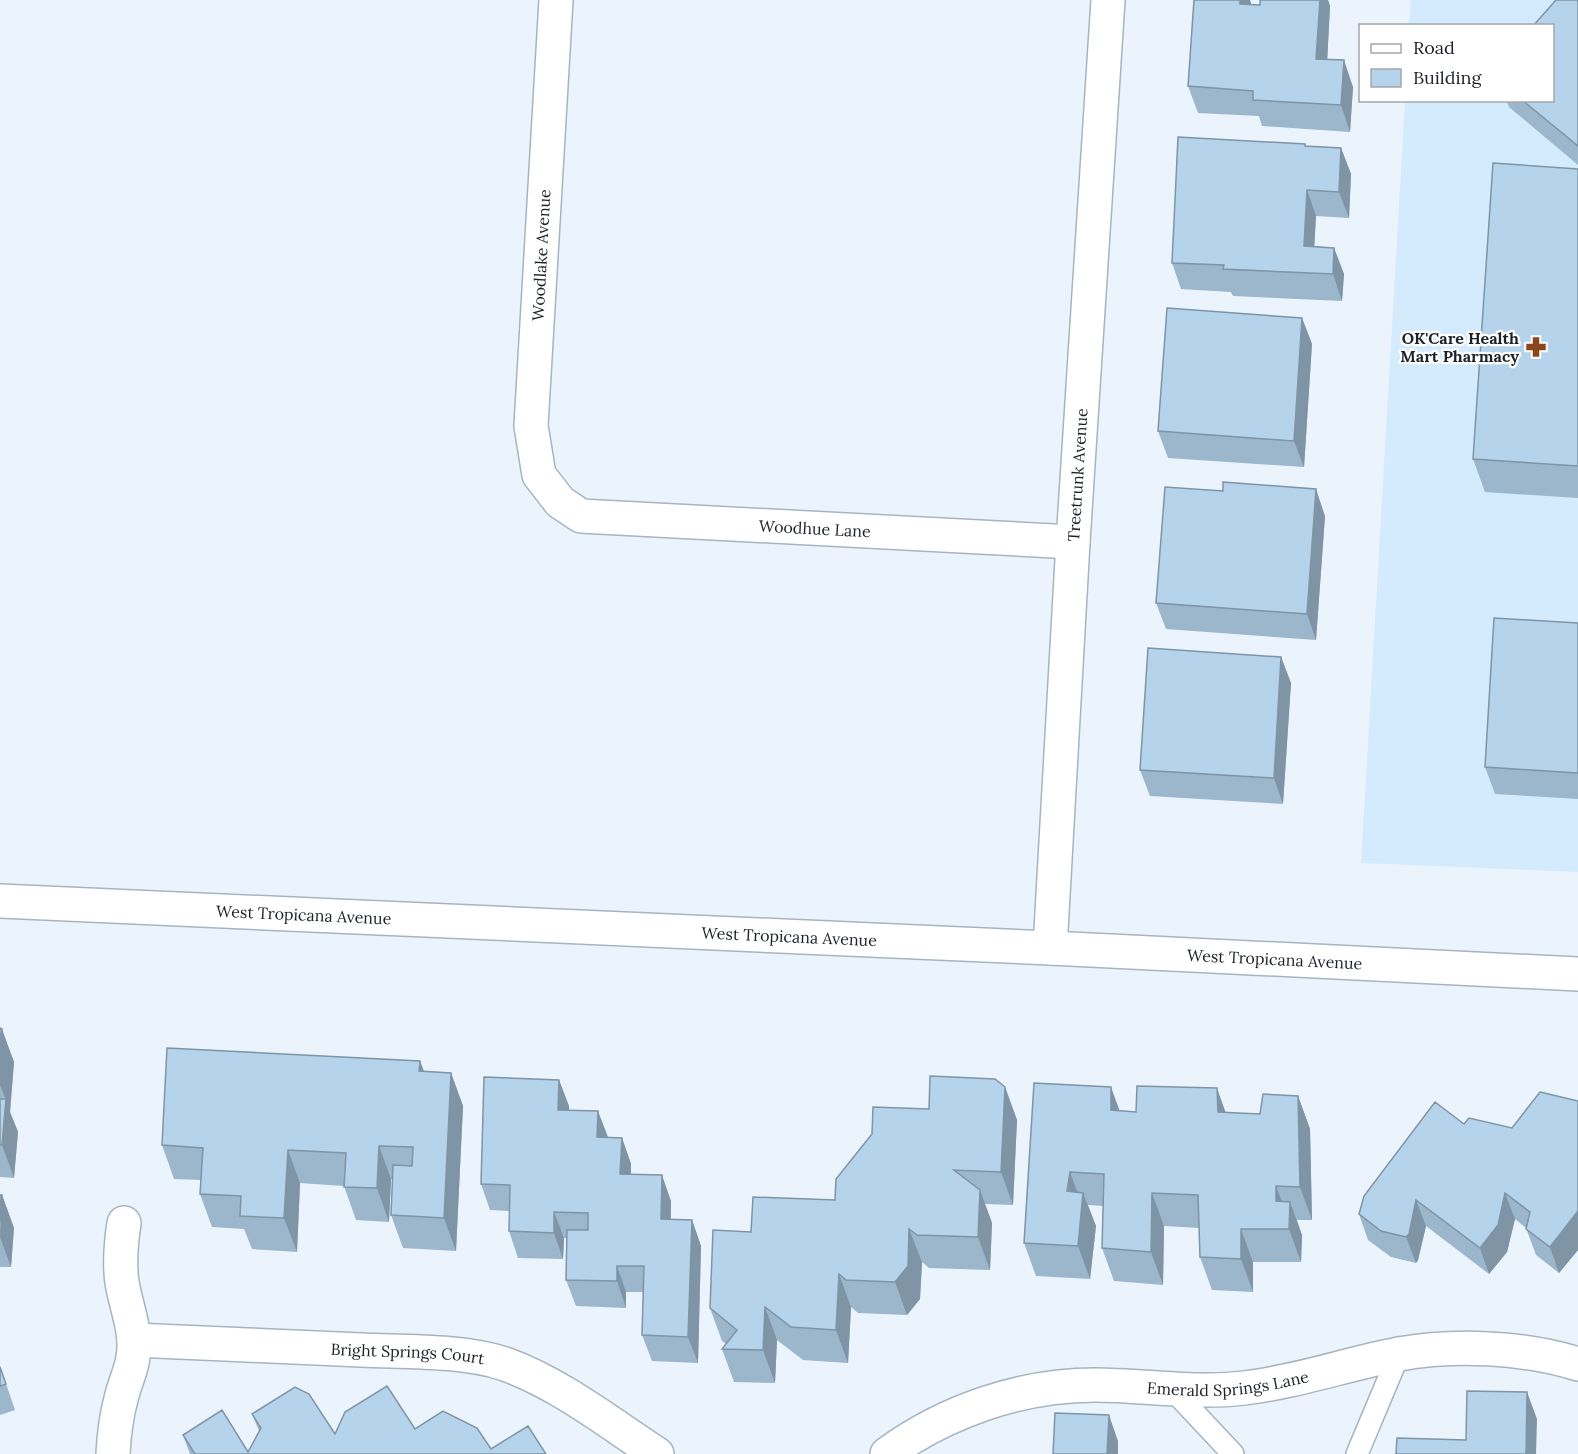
<svg xmlns="http://www.w3.org/2000/svg" width="1578" height="1454" viewBox="0 0 1578 1454" font-family="Lora,serif">
<style>
.built{fill:#d4ebfd}
.lines{fill:none;stroke-linecap:round;stroke-linejoin:round}
.lane-casing{stroke:#a5b5c1;stroke-width:24}
.street-casing{stroke:#a5b5c1;stroke-width:36}
.primary-casing{stroke:#a5b5c1;stroke-width:36}
.lane{stroke:#fff;stroke-width:21}
.street{stroke:#fff;stroke-width:33}
.primary{stroke:#fff;stroke-width:33}
.wall{fill:#9cb6cb}
.shaded-wall{fill:#7f94a5}
.building{fill:#b5d4ec;stroke:#7f94a5;stroke-width:1.5}
.labels{text-anchor:middle;dominant-baseline:central;stroke-width:4.5;stroke-linejoin:round;paint-order:stroke}
.street-label{font-size:16px;fill:#1c2227;stroke:#fff}
.poi-label{font-size:16px;font-weight:bold;fill:#1c2227;stroke:#fff;text-anchor:end}
</style>
<rect width="100%" height="100%" fill="#ebf4fd"/>
<path class="built" d="M1411 0H1578V872L1361 863 1405 101 1552 100V26L1409 25Z"/>
<g class="lines">
<g class="lane-casing">
<path id="lane" d="M1172 1389 1233 1454
M1357 1454 1399 1354"/>
</g>
<g class="street-casing">
<g id="street">
<path id="s1" d="M556 0 531 426 539 475 560 502 581 516 1073 542"/>
<path id="s2" d="M1050 948 1073 542 1108 0"/>
<path id="s3" d="M134 1340C210 1343 285 1347 361 1350 405 1352 463 1350 505 1364 560 1384 608 1422 657 1454"/>
<path d="M113 1454C114 1435 116 1417 121 1399 126 1378 135 1365 134 1341 133 1321 125 1302 122 1282 119 1262 121 1243 124 1223"/>
<path id="s4" d="M887 1454C946 1411 1021 1385 1095 1385 1144 1385 1194 1394 1244 1388 1296 1382 1347 1364 1399 1354 1455 1344 1523 1347 1578 1364"/>
</g>
</g>
<g class="primary-casing">
<g id="primary">
<path id="s5" d="M0 901 1050 948 1578 974"/>
</g>
</g>
<use href="#lane" class="lane"/>
<use href="#street" class="street"/>
<use href="#primary" class="primary"/>
</g>
<path class="wall" d="M1194 0H1250L1251 5H1260V0H1328L1330 6 1327 60 1353 87 1350 132 1262 126 1259 116 1198 113 1188 86Z
M1578 0V165L1509 107 1506 100H1552Z
M1305 144 1306 146 1341 148 1351 174 1349 218 1316 216 1314 246 1334 248 1344 274 1342 301 1233 296 1231 292 1181 289 1172 263Z
M1578 169V498L1485 492 1473 459Z
M1302 318 1312 344 1304 467 1168 458 1158 431Z
M1325 516 1316 640 1166 629 1156 603Z
M1578 623V799L1495 794 1485 767Z
M1281 657 1291 683 1283 804 1150 796 1140 770Z
M0 1028 14 1062 10 1112 18 1132 14 1178 0 1177Z
M420 1061 424 1071 451 1073 463 1106 456 1251 403 1248 391 1215 393 1179H391L389 1222 356 1220 344 1186 300 1183 297 1252 252 1249 244 1229 212 1227 200 1194 201 1180 174 1179 162 1145Z
M559 1080 569 1106V1110L608 1137 622 1138 631 1164V1174L671 1201V1219L692 1220 701 1246 698 1363 652 1361 642 1335 643 1292H626V1308L576 1306 566 1280 567 1238H564L563 1259 518 1258 509 1231V1211L490 1210 481 1184Z
M1034 1083 1120 1111 1136 1112 1226 1113 1260 1114 1298 1096 1310 1129 1312 1220H1297L1302 1235 1301 1262H1253V1292L1212 1290 1200 1257 1199 1228 1164 1226 1163 1285 1114 1281 1102 1248 1103 1206 1088 1205 1096 1226 1090 1279 1036 1276 1024 1243Z
M1005 1087 1017 1120 1013 1205 985 1204 992 1223 990 1270 929 1268 922 1262 920 1299 907 1315 858 1313 851 1307 848 1363 803 1360 777 1340 775 1383 734 1382 722 1349 726 1344 722 1341 710 1308 751 1232 835 1200Z
M1578 1101V1250L1559 1273 1536 1255 1526 1228 1515 1219 1507 1252 1489 1274 1426 1226 1418 1260 1416 1263 1391 1257 1368 1240 1359 1214 1464 1124 1512 1128Z
M0 1195H2L14 1228 11 1267H0Z
M0 1366 15 1410 0 1415Z
M252 1414 335 1434 415 1429 491 1449 546 1454H190L183 1435 248 1452 259 1431Z"/>
<path class="shaded-wall" d="M1240 0H1250L1251 3 1249 31 1240 4Z
M1320 0H1328L1330 6 1326 85 1316 59Z
M1344 60 1353 87 1350 132 1341 105Z
M1341 148 1351 174 1349 218 1339 192Z
M1307 190 1316 216 1313 272 1304 246Z
M1334 248 1344 274 1342 301 1333 274Z
M1302 318 1312 344 1304 467 1294 441Z
M1316 489 1325 516 1316 640 1307 614Z
M1281 657 1291 683 1283 804 1274 778Z
M2 1029 14 1062 10 1112 18 1132 14 1178 2 1145 6 1100 0 1085V1053Z
M420 1061 432 1094 419 1071Z
M451 1073 463 1106 456 1251 444 1218Z
M559 1080 569 1106 568 1136 558 1110Z
M1005 1087 1017 1120 1013 1205 1001 1172Z
M1111 1087 1123 1120 1111 1110Z
M1217 1088 1229 1122 1218 1112Z
M1298 1096 1310 1129 1312 1220 1300 1187Z
M598 1111 608 1137H597Z
M622 1138 631 1164 630 1200 620 1174Z
M379 1146 391 1179 389 1222 377 1188Z
M288 1150 300 1183 297 1252 284 1218Z
M1070 1172 1082 1205 1067 1191Z
M662 1175 671 1201 670 1245 661 1219Z
M1276 1186 1289 1220 1276 1201Z
M980 1190 992 1223 990 1270 978 1237Z
M1083 1193 1096 1226 1090 1279 1078 1246Z
M1152 1193 1164 1226 1163 1285 1151 1252Z
M1505 1193 1515 1219 1507 1252 1489 1274 1480 1248Z
M2 1195 14 1228 11 1267 0 1237Z
M1416 1200 1426 1226 1418 1260 1416 1263 1406 1237Z
M1290 1202 1302 1235 1301 1262 1289 1229Z
M1578 1211V1250L1559 1273 1550 1247Z
M554 1212 564 1238 563 1259 554 1233Z
M692 1220 701 1246 698 1363 688 1337Z
M909 1229 922 1262 920 1299 907 1315 895 1282Z
M1241 1229 1253 1262V1292L1241 1259Z
M617 1266 626 1292V1308L617 1281Z
M839 1274 851 1307 848 1363 836 1330Z
M765 1307 777 1340 775 1383 763 1350Z
M1527 1392 1537 1419 1536 1454H1526Z
M1109 1415 1118 1441V1454H1107Z"/>
<path class="building" d="M1194 0H1240V4L1260 5V0H1320L1316 59 1344 60 1341 105 1253 100V91L1188 86Z
M1556 0H1578V146L1522 100H1552V26H1533Z
M1178 137 1305 144V146L1341 148 1339 192 1307 190 1304 246 1334 248 1333 274 1223 269 1224 265 1172 263Z
M1493 163 1578 169V466L1473 459Z
M1167 308 1302 318 1294 441 1158 431Z
M1223 482 1316 489 1307 614 1156 603 1165 487 1223 491Z
M1494 618 1578 623V773L1485 767Z
M1148 648 1281 657 1274 778 1140 770Z
M0 1028 2 1029 0 1053Z
M167 1048 420 1061 419 1071 451 1073 444 1218 391 1215 393 1165 412 1166 413 1147 379 1146 377 1188 344 1187 346 1153 288 1150 284 1218 240 1216 241 1196 200 1194 203 1148 162 1145Z
M930 1076 995 1079 1005 1087 1001 1172 954 1170 980 1190 978 1237 917 1235 909 1229 908 1266 895 1282 846 1280 839 1274 836 1330 791 1327 765 1307 763 1350 722 1349 737 1330 710 1308 713 1230 751 1232 753 1197 835 1200 836 1179 872 1134 873 1107 929 1109Z
M484 1077 559 1080 558 1110 598 1111 597 1137 622 1138 620 1174 662 1175 661 1219 692 1220 688 1337 642 1335 644 1266H617V1281L566 1280 567 1230H588V1213L554 1212V1233L509 1231 510 1185 481 1184Z
M1034 1083 1111 1087V1110L1136 1112 1137 1086 1217 1088 1218 1112 1260 1114 1263 1094 1298 1096 1300 1187 1276 1186V1201L1290 1202 1289 1229H1241V1259L1200 1257 1198 1195 1152 1193 1151 1252 1102 1248 1104 1174 1070 1172 1067 1191 1083 1193 1078 1246 1024 1243Z
M1540 1092 1578 1101V1211L1550 1247 1526 1229 1530 1212 1505 1193 1498 1225 1480 1248 1416 1200 1409 1234 1406 1237 1381 1231 1359 1214 1364 1196 1435 1102 1464 1124 1469 1118 1512 1128Z
M0 1099H6L2 1145H0Z
M0 1195H2L0 1222Z
M0 1367 6 1384 0 1386Z
M387 1386 415 1429 443 1411 477 1428 491 1449 528 1426 546 1454H195L183 1435 222 1410 248 1452 261 1428 252 1414 295 1387 309 1394 335 1434 345 1412Z
M1467 1391 1527 1392 1526 1454H1396L1397 1438 1466 1440Z
M1055 1413 1109 1415 1107 1454H1053Z"/>
<defs>
<g id="pharmacy-bare" transform="scale(1.62)"><path d="M-2-6h4v4h4v4h-4v4h-4v-4h-4v-4h4Z" fill="#8b471c" stroke="#fff" stroke-width="2.5" paint-order="stroke"/></g>
</defs>
<g fill-rule="evenodd">
<use href="#pharmacy-bare" x="1536" y="347"/>
</g>
<g class="labels">
<g class="street-label">
<text transform="translate(541 255) rotate(-87)">Woodlake Avenue</text>
<text stroke="none"><textPath href="#s2" startOffset="474">Treetrunk Avenue</textPath></text>
<text stroke="none"><textPath href="#s1" startOffset="770">Woodhue Lane</textPath></text>
<text stroke="none"><textPath href="#s5" startOffset="304">West Tropicana Avenue</textPath></text>
<text stroke="none"><textPath href="#s5" startOffset="790">West Tropicana Avenue</textPath></text>
<text stroke="none"><textPath href="#s5" startOffset="1276">West Tropicana Avenue</textPath></text>
<text stroke="none"><textPath href="#s3" startOffset="274">Bright Springs Court</textPath></text>
<text stroke="none"><textPath href="#s4" startOffset="356">Emerald Springs Lane</textPath></text>
</g>
<g class="poi-label">
<text x="1519" y="338">OK'Care Health<tspan x="1519" dy="18">Mart Pharmacy</tspan></text>
</g>
</g>
<rect x="1359" y="24" width="195" height="78" fill="#ffffff" stroke="#a4a7a9" stroke-width="1.5"/>
<rect x="1371" y="44" width="30" height="9" fill="#ffffff" stroke="#a4a7a9" stroke-width="1.5"/>
<text x="1413" y="54" font-size="18" fill="#1c2227">Road</text>
<rect x="1371" y="69" width="30" height="18" fill="#b5d4ec" stroke="#a4a7a9" stroke-width="1.5"/>
<text x="1413" y="84" font-size="18" fill="#1c2227">Building</text>
</svg>
